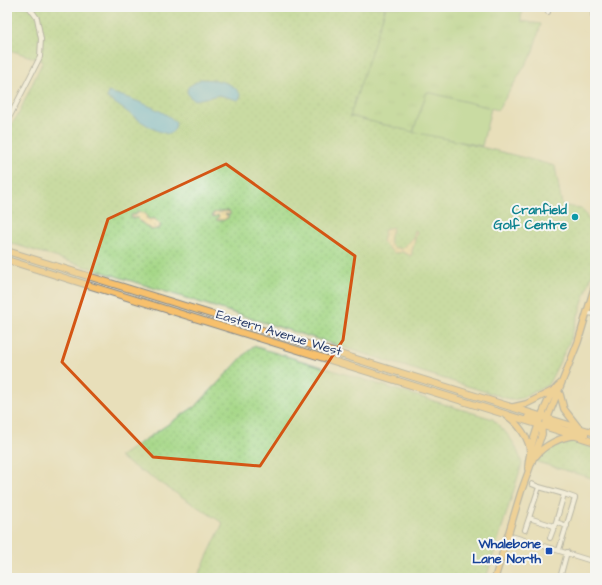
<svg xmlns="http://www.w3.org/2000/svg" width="602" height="585" viewBox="0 0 602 585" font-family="'Architects Daughter',sans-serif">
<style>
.grass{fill:url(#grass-dots);stroke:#608372}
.sand{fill:url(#sand-dots);stroke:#84847e}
.park{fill:url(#park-tufts);stroke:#608372}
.garden{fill:#a5d786;stroke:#608372}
.water{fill:#6cbee8;stroke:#4476a3}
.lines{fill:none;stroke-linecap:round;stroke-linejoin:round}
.minor-casing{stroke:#82878c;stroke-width:6}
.major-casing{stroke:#82878c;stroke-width:8}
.highway-casing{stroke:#82878c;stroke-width:8}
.minor{stroke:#fff;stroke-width:4}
.major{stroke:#f7c06c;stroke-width:5.5}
.highway{stroke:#f7c06c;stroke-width:6}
.marked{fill:none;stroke:#d45514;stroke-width:3;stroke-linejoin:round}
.culture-dot{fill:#0f9aa8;stroke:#f6f6f2;stroke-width:1.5}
.transit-dot{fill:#1a4fb4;stroke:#f6f6f2;stroke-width:1.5}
.labels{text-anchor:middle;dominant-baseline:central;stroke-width:4;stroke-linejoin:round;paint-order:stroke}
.culture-label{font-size:13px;font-weight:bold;fill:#0d838f;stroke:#f6f6f2;text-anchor:end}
.street-label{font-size:13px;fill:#1b2f5e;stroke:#f6f6f2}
.transit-label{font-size:13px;font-weight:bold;fill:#164399;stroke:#f6f6f2;text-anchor:end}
</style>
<defs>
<pattern id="grass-dots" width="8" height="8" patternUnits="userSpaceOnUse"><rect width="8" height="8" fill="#a5d786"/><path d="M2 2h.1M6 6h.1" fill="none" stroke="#8db976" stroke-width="1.8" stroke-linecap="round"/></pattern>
<pattern id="sand-dots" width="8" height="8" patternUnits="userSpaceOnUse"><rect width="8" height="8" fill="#eeda9e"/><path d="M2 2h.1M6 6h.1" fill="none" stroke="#ccbb8a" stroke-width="1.8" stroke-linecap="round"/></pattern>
<pattern id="park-tufts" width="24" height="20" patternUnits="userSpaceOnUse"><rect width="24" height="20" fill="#a5d786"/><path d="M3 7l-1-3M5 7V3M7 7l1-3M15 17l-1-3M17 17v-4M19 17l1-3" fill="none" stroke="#8db976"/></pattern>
</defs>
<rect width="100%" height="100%" fill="#f6f6f2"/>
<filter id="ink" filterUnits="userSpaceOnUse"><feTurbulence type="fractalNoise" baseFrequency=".025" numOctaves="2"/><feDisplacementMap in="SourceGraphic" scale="8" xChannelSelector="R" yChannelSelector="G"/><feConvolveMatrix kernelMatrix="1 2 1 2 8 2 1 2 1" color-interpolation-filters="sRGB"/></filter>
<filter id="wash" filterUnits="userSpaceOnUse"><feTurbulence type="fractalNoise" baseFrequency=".012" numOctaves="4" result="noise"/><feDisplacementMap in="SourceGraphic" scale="16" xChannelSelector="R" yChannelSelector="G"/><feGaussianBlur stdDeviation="0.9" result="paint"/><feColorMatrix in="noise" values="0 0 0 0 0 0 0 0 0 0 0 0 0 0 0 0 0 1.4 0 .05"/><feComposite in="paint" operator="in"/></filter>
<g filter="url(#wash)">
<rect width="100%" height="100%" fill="#e8dfba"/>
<path class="grass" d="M7 7H385L377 38 350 116C419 133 487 147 555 166L562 205 582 209 590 221 589 229 595 231V265L569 343 548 385 522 398 512 400 7 242V131L18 115 43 61 7 49Z
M253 346 493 419C509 435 516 443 522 464L486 578H197L223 523 119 457 197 405Z
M570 440 595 449V479L537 462C544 450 556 443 570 440Z"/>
<path class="sand" d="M138 211 145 213 148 219H155L160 224V228L152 230 139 221 138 218H132L131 215H136Z
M226 211 230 212V215L225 214 229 217 224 220H216L219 216 218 215 214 217 212 216 213 213Z
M392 227 393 230 390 234V242L393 247 401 249 413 238 415 230 417 231 411 256 403 252 394 253 382 242 385 229Z"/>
<path class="park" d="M386 7H496L522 10 521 21 541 24 532 54 498 110 427 92 413 132 350 116Z"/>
<path class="garden" d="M427 92 491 108 482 146 413 132Z"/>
<path class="water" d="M201 79C216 80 234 81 241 96L238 100 219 95 195 100 190 97 187 92 188 87Z
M108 92C124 96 167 110 176 123L175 129 170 134C152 133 124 108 107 98Z"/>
</g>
<g filter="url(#ink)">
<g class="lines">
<g class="minor-casing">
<path id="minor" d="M548 12V7
M593 15V7
M594 58 595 59
M7 122 40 57 41 39 37 18 29 7
M587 313 595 314
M532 484 539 487
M556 522 564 494 575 498 559 550
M554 526 529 518 539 487 564 494
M525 530 529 518
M508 535 595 562
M550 538 556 522 567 526
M560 578 567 552"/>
</g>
<g class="major-casing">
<path id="major" d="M560 394 564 409 578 427
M513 407 526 404 554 390
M507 416C518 423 530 439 530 453
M546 422 578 342 595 285
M536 456C543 446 562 436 575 436
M528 469C528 451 546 394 560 384
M495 578 521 492 542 434"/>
</g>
<g class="highway-casing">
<path id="highway" d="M7 251 595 433
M7 260 595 442
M543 413C547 429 571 431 585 435
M528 417C538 421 544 425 541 437"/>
</g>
<use href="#minor" class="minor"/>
<use href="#major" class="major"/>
<use href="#highway" class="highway"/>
</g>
</g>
<path d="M0 0H602V585H0ZM226 164 355 256 343 340 260 466 153 457 62 362 108 219Z" fill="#e8dfba" fill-opacity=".55" fill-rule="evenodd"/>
<path class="marked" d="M226 164 355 256 343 340 260 466 153 457 62 362 108 219Z"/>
<circle class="culture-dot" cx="575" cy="217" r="4"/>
<rect class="transit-dot" x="545" y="547" width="8" height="8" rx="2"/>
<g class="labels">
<g class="culture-label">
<text x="567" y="210">Cranfield<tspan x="567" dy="15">Golf Centre</tspan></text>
</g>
<g class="street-label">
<text transform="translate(279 333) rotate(17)">Eastern Avenue West</text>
</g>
<g class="transit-label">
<text x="541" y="544">Whalebone<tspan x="541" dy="15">Lane North</tspan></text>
</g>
</g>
<rect width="602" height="585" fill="none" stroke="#f6f6f2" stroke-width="24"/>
</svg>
